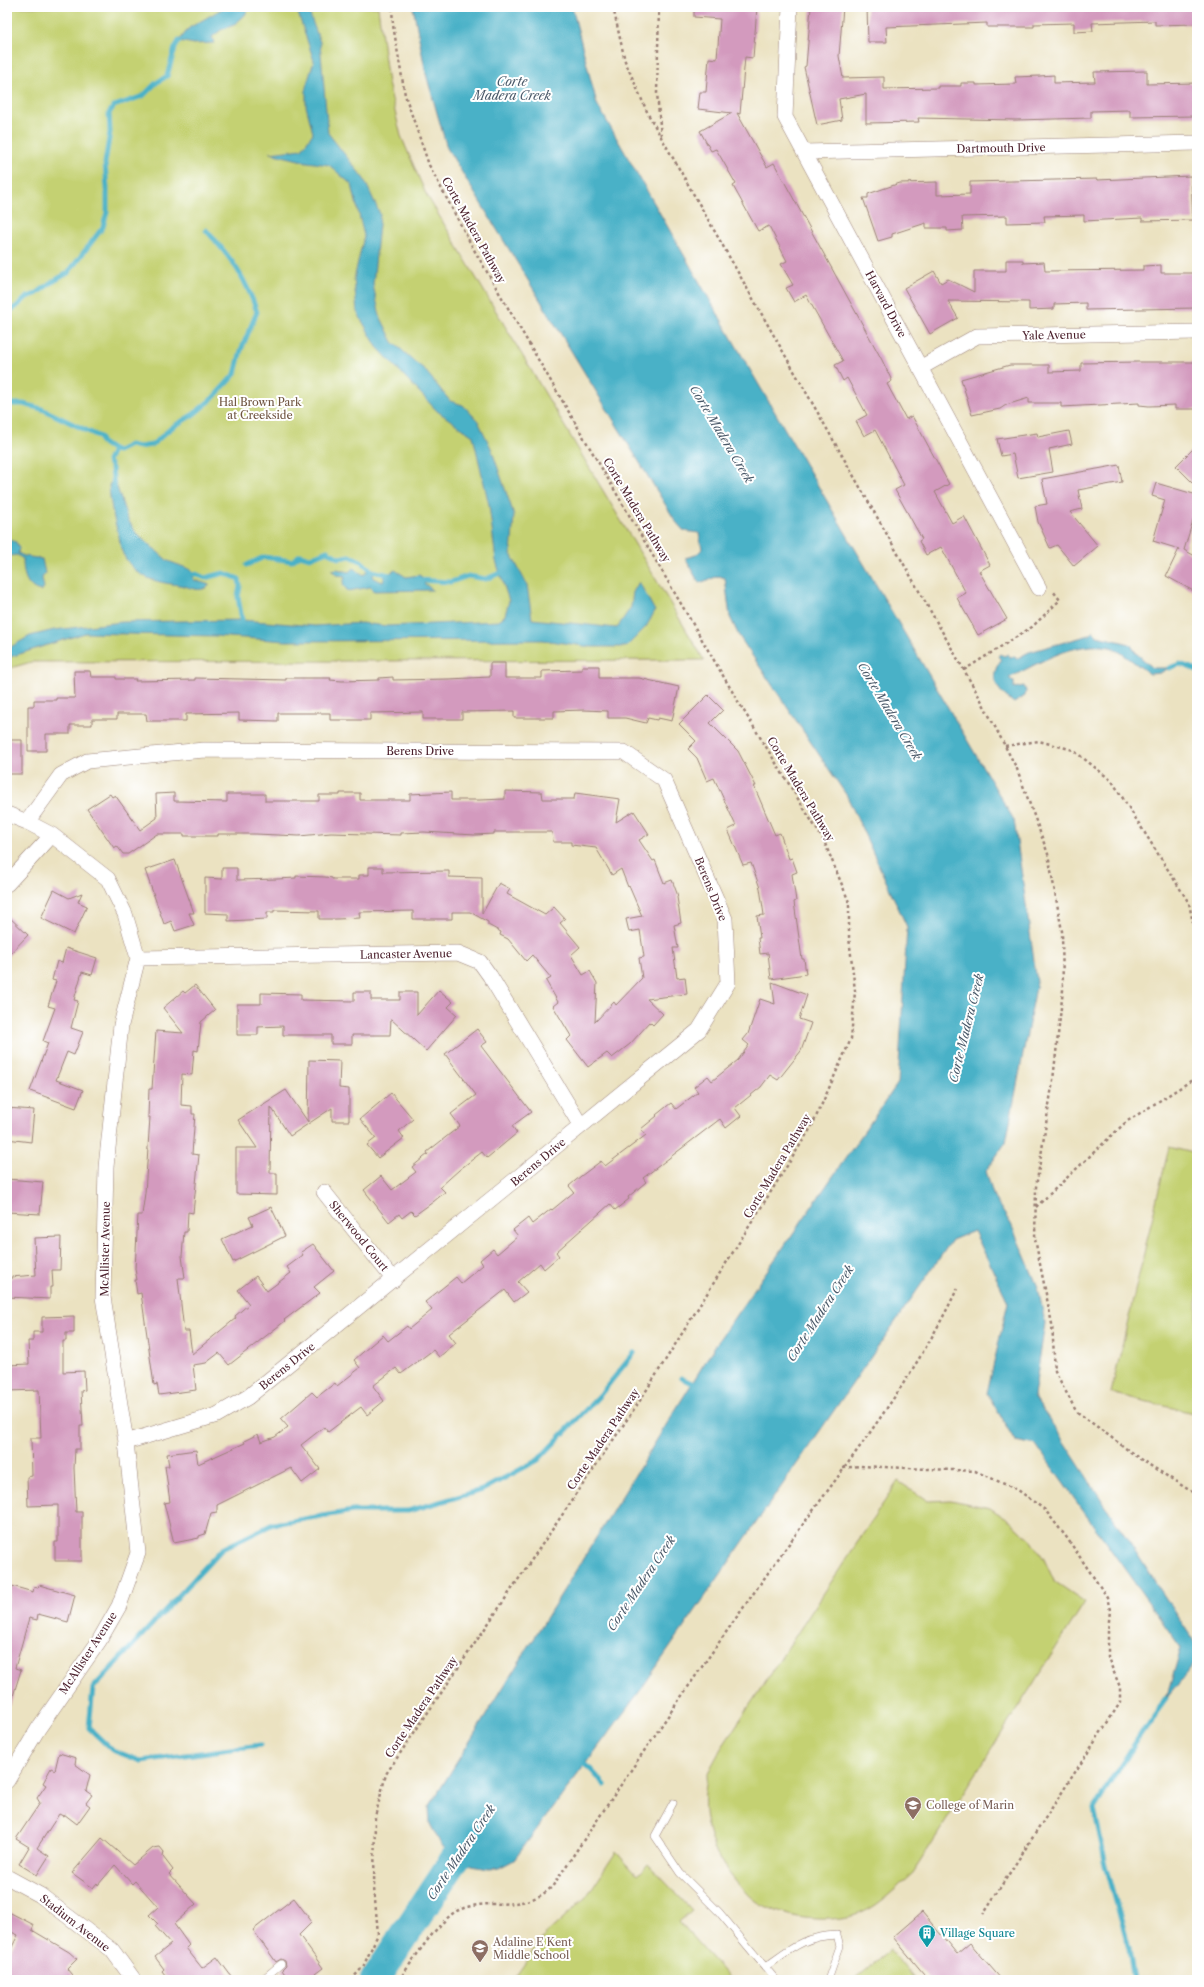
<svg xmlns="http://www.w3.org/2000/svg" width="1204" height="1987" viewBox="0 0 1204 1987" font-family="'Libre Caslon Text',serif">
<style>
.green{fill:#c4d172;stroke:#87784e}
.water{fill:#49b1c7;stroke:#4a6879}
.lines{fill:none;stroke-linecap:round;stroke-linejoin:round}
.stream{stroke:#49b1c7;stroke-width:5}
.river{stroke:#49b1c7;stroke-width:30}
.building{fill:#d39abe}
.lane-casing{stroke:#9a8076;stroke-width:8}
.street-casing{stroke:#9a8076;stroke-width:16}
.path{stroke:#9a8076;stroke-width:2.5;stroke-dasharray:3 3;stroke-linecap:butt}
.lane{stroke:#fff;stroke-width:7}
.street{stroke:#fff;stroke-width:15}
.labels{text-anchor:middle;dominant-baseline:central;stroke-width:4;stroke-linejoin:round;paint-order:stroke}
.street-label{font-size:11px;fill:#4a1f2b;stroke:#fff}
.park-label{font-size:11px;fill:#6f5440;stroke:#fff}
.education-label{font-size:11px;fill:#785e54;stroke:#fff;text-anchor:start}
.culture-label{font-size:11px;fill:#0d838f;stroke:#fff;text-anchor:start}
.water-label{font-size:12px;font-style:italic;fill:#4a5969;stroke:#fff}
</style>
<rect width="100%" height="100%" fill="#fff"/>
<filter id="ink" filterUnits="userSpaceOnUse"><feTurbulence type="fractalNoise" baseFrequency=".025" numOctaves="2"/><feDisplacementMap in="SourceGraphic" scale="8" xChannelSelector="R" yChannelSelector="G"/><feConvolveMatrix kernelMatrix="1 2 1 2 8 2 1 2 1" color-interpolation-filters="sRGB"/></filter>
<filter id="wash" filterUnits="userSpaceOnUse"><feTurbulence type="fractalNoise" baseFrequency=".012" numOctaves="4" result="noise"/><feDisplacementMap in="SourceGraphic" scale="16" xChannelSelector="R" yChannelSelector="G"/><feGaussianBlur stdDeviation="0.9" result="paint"/><feColorMatrix in="noise" values="0 0 0 0 0 0 0 0 0 0 0 0 0 0 0 0 0 1.4 0 .05"/><feComposite in="paint" operator="in"/></filter>
<g filter="url(#wash)">
<rect width="100%" height="100%" fill="#ebe2c1"/>
<path class="green" d="M7 7H378L388 83 401 136 425 192 704 660 31 662 7 669Z
M1169 1147 1197 1154V1414L1111 1393Z
M898 1481 928 1501 951 1500 990 1508 1011 1522 1032 1541 1044 1559 1054 1581 1085 1602 913 1873C896 1888 875 1911 852 1916 822 1923 787 1918 760 1904 752 1900 744 1891 738 1884 711 1854 699 1818 707 1778 709 1768 716 1759 720 1750Z
M616 1852 637 1875 648 1864 692 1910 679 1922 731 1980H513L545 1935 586 1897Z
M890 1950 915 1980H854Z"/>
<path class="water" d="M225 7H249L245 15 234 25 221 30 212 37 214 43 194 44 179 41 189 28Z
M296 7H307L320 42 328 133 364 179 380 214 373 285 380 316 393 342 415 362 424 369 450 401 463 405 478 421 491 448 514 515 511 554 527 585 532 619 617 628 631 607 633 592 639 582 655 611 646 627 626 647H591L543 640 286 641 215 636 85 633 7 658V649L30 636 54 630 122 622 242 620 315 626 361 623 387 626 499 621 505 615 509 601 496 561 489 505 473 436 437 411 377 347 357 312 354 279 364 236 352 185 329 165 307 162 270 153 302 149 313 133 306 106V87L314 61Z
M413 7H572L597 104 749 368 1014 820 1037 982 1006 1142 986 1171 994 1198 1011 1224 1038 1287 1045 1323 1034 1396 1197 1646V1661L1166 1699 1181 1648 1036 1445 1015 1441 987 1393 1008 1302 974 1231 952 1240 637 1695 514 1860 499 1868 489 1869 472 1866 442 1846 430 1824 429 1807 720 1338 898 1083 907 927 847 796 739 636 730 617 725 578 719 576 699 583 685 558 696 555 702 549 699 533 684 531 676 522 447 148 426 74Z
M113 480 117 487 127 518 136 533 168 561 192 570 194 580 210 585C199 594 192 587 179 585 154 582 136 578 123 554 120 548 120 540 118 533 113 517 110 502 109 485Z
M7 539 16 542 19 548 18 553 24 556 42 559 45 573 42 578 44 588 40 591C25 587 23 572 23 559L17 555 10 556 7 553Z
M353 568 364 575 368 570 374 569 373 578 383 582 385 576 395 570 406 577 419 575 422 577 425 584 433 590 374 591 371 587 348 591 343 585 345 576 336 575 332 570 337 569 349 572Z
M1093 631 1097 636 1130 644 1137 654 1153 668H1169L1160 673 1150 674C1142 669 1117 648 1110 647 1075 640 1039 663 1009 678L1014 682V688L1024 686 1026 691 1025 696 1014 703C998 691 987 679 1001 660L998 656 1000 654 1004 656 1008 654 1010 657 1015 656 1016 659 1029 652 1090 635Z"/>
<g class="lines">
<path class="stream" d="M7 312 16 307 27 297 36 294 52 282 68 273 103 227 107 212V188L105 163 110 132 109 113 114 106 143 96 156 83 167 76 175 48 179 41
M7 404H23L42 409 100 437 101 442 113 450
M114 487 112 468 108 461 113 450 118 451 130 445 139 447 152 445 171 428 194 414 213 398 235 374 241 350 257 312C245 276 231 258 206 230
M247 565 264 557 292 561 300 555 310 558 327 551 339 558 350 556 361 561 372 571 394 576
M187 574H196L205 578 224 573 239 579 240 586 238 597 242 620
M417 580 451 582 468 576 486 579 500 573
M1169 668 1180 664 1197 670
M681 1378 698 1386
M260 1745 141 1761 112 1750 89 1728 93 1688 222 1549 273 1524 353 1511H408L482 1490 538 1460 600 1395 634 1353
M581 1759 605 1785
M1134 1980 1129 1949 1106 1865 1094 1808 1142 1732 1166 1699"/>
<path class="river" d="M375 1980 480 1821"/>
</g>
<g id="blocks">
<path class="building" d="M694 7H757L753 58 745 57 740 114 737 113 767 167 774 163 882 360 892 381 887 384 906 419 912 416 949 484 935 492 952 523 964 516 990 565 979 571 1007 619 978 635 957 598 966 593 941 547 926 555 919 541 922 539 895 490 904 485 875 430 864 436 856 421 867 415 847 378 843 381 835 365 843 361 806 295 794 302 786 288 793 285 781 264 787 261 769 226 758 231 733 186 736 184 716 149 711 151 700 131 732 113 698 109 700 92H706L709 58 717 59 720 19 694 17Z
M811 7H843L839 56 843 78 884 77V89L938 88V86H961V83H976V85L1016 84 1015 77 1040 76 1054 75V83L1095 82 1094 72 1147 71V84L1197 83V116L1130 117V110L1091 111V118L1016 120 918 118 919 122 866 123V94L839 99 842 120 817 125 804 67 806 66Z
M867 7H1197V24L1155 25V21L1092 23 1093 31 1074 32V23L1034 24V27H987V23L886 27 887 42H868Z
M1191 176 1193 220 1142 221V218L1084 221V215L1044 216 1045 222 1007 223V216L962 217 963 230 947 231V228H926V223L892 234V237L878 241 863 198H868V194L900 183 937 182V195L970 194V182L1097 179V180Z
M1006 260H1023V263L1044 262 1045 271 1143 270V266L1161 265V273H1195L1196 308 1086 310V303L1054 304V309L1029 310V302L948 301 958 318 930 334 904 288 934 271 941 283 948 279 974 292V271H1006Z
M1138 362H1197V409H1175V405L1149 406 1139 405V403L1061 407V403H1029V398L1006 405 1000 409 972 415 961 379 1010 365H1049V372L1081 371V363Z
M1069 431 1072 444 1049 449 1053 472 1018 478 1013 454 1001 456 997 439 1037 433 1038 437Z
M1197 445V487L1176 466Z
M1119 465 1122 482 1078 490 1082 509 1070 512 1098 546 1074 566 1057 545 1050 548 1038 522 1035 506 1047 504 1042 479Z
M1156 483 1197 495V518L1194 517 1184 550 1197 557V593L1166 576 1179 549 1153 541 1165 500 1152 496Z
M490 663H505V678H542V671L582 670V666H599V678H639L679 687 672 721 658 718 657 720 648 718 646 723 625 718H608V711L584 710 554 711V718H514V711L462 712V719H423V712L370 713V720H330V713H278V721L239 720V713L186 714V721H147L146 714H117V719H92V725H70V734H46V751H28V706H34V700H56V698H75L74 671H90L91 677H116V679H136L135 681 195 680V678L286 680V678H331L330 680 342 681 379 680V678L393 677V680L449 679 490 677Z
M708 695 723 710 710 723 738 751 756 786H754L775 835 780 833 789 859 792 858 797 872 792 874 796 901 794 902 802 959H804L806 974 771 979 768 953 760 954 758 938H760L757 916 764 915 760 888 751 863 743 865 728 830 736 826 714 778 707 781 697 758 688 749 696 741 679 724Z
M7 740H22V774H7Z
M505 791 542 792 543 799H574L575 793 620 799 616 822 634 811 649 834 639 840 653 861 655 860 664 883 672 880 678 896 677 897 681 923 674 925 678 948H673L677 978 685 977 687 994 647 999 663 1014 653 1025 650 1022 630 1044 612 1058 607 1053 588 1067 567 1040 571 1036 553 1006 558 1002 546 981 551 978 532 955 526 961 508 939 500 935 501 932 488 925V922L470 912H452V919H413V911L359 912 360 918 337 919H319V911L274 910V912H267V919L228 921V914L205 913V878L222 879V868H237V880L277 879 296 878V876L325 877 332 878V879H359V875H369V867H383V872L449 871V877L482 878V914L499 883 510 889 507 894 545 915 554 907 565 919 560 923 580 947 571 955 583 975 590 971 597 983 595 1022 614 1002 616 1005 642 978 639 958 644 957 640 930 629 932 626 919 642 916 629 886 628 887 621 869 612 875 596 848 571 845V842H553L552 832H494V834L475 835 424 832 401 833V835L331 833 299 836 256 834H218V836H184V834H157L128 854H123L117 846 114 848 87 809 110 794 112 797 115 795 140 830 157 818 156 794 174 793V801L227 802V794H265V801H319V795H340V793H360V800H410V794L451 792V800H480L505 799Z
M175 860 194 913H189L194 925 175 931 171 921 164 924 145 870Z
M54 890 69 898 82 893 78 902 87 906 74 934 41 918Z
M7 915 28 935 7 957Z
M66 948 97 958 92 975 82 972 74 1000 78 1001 71 1028 83 1032 74 1055 67 1052 56 1080 83 1090 76 1108 30 1091 48 1043 43 1041 55 1008 48 1006 56 981 52 980 57 961 62 963Z
M772 982 807 995 799 1019 811 1023 801 1051 778 1080 770 1075 761 1087 735 1108 741 1116 726 1128 720 1119 643 1178 646 1182 628 1197 629 1199 615 1210 610 1204 556 1252 559 1256 544 1269 540 1263 518 1282 527 1292 514 1302 505 1290 449 1334 456 1343 439 1357 433 1350 401 1374 396 1368 373 1386 384 1401 367 1415 361 1407 328 1432 324 1427 301 1445 320 1469 302 1483 291 1468 217 1505V1512L211 1513 205 1534 199 1536V1538L174 1543 164 1503 170 1502 165 1466H169L167 1454 196 1450 198 1464 245 1443 244 1441 258 1434 261 1442 275 1437 288 1427 281 1419 312 1392 317 1397 335 1383 337 1386 360 1368 354 1360 371 1345 383 1335 388 1341 407 1326 409 1329 432 1310 425 1302 456 1277 461 1283 483 1265 480 1260 493 1249 497 1254 518 1236 513 1230 528 1218 532 1224 551 1209 552 1210 574 1192 569 1186 581 1176 601 1161 605 1166 646 1135 641 1129 657 1116 656 1115 671 1103 676 1109 698 1092 694 1087 708 1076 712 1081 738 1060 749 1045 743 1040 748 1034 760 999 775 1004Z
M195 985 215 1010 201 1022 198 1051 194 1050 192 1075 182 1074 181 1105 192 1106V1114H195L192 1154 199 1155 193 1213 188 1212 187 1232H184L182 1256 185 1278H178L184 1331H189L192 1354 236 1318 235 1316 249 1304 238 1290 256 1276 267 1291 291 1273 287 1267 303 1255 301 1252 313 1244 334 1271 314 1287 320 1293 284 1320 285 1321 229 1365 219 1353 206 1363 193 1365 196 1390 159 1395 157 1384 154 1385 141 1293 137 1294 135 1280H137L135 1269 138 1215H142L145 1193 150 1117H148L149 1089H152L156 1031 183 1033 163 1008 183 991 185 993Z
M439 990 453 1002 448 1007 457 1015 426 1051 391 1019 390 1035H352V1044H331V1035H283V1026L258 1027V1035H237V1004H261V993L301 994V1000L354 1001V992H371V1000H400V992H417V1015Z
M477 1029 487 1042 481 1046 531 1112 512 1126 517 1133 487 1158 482 1152 459 1170 440 1187 445 1192 433 1202 415 1215 411 1211 402 1218 399 1214 389 1222 364 1190 381 1176 392 1190 416 1172 412 1167 428 1154 427 1152 460 1126 451 1114 476 1095 445 1054Z
M309 1060 340 1061 339 1088 349 1089V1121H332V1108L290 1136 271 1107 270 1173H277V1195L236 1194V1148H257L238 1120 286 1090 308 1122Z
M391 1093 413 1119 399 1131 404 1138 378 1158 367 1145 376 1138 360 1119Z
M7 1108 34 1110 31 1142 7 1139Z
M7 1179 43 1182 40 1214 7 1212Z
M271 1207 285 1236 233 1262 222 1239 253 1225 249 1217Z
M61 1237 60 1270H52L53 1287H50V1299L7 1297V1279H11V1277L36 1275 34 1238Z
M74 1316V1333H66V1341H63V1372L84 1371 85 1390 81 1391 83 1426H80V1449H75L74 1468 76 1512H82V1561H55V1542H58V1505L28 1506 27 1477 32 1476 31 1438H41L39 1390 7 1391V1365L29 1364 28 1341H33V1332H42V1317Z
M39 1585 75 1595 68 1622 38 1614 37 1620 29 1618 15 1668 21 1670 10 1706H7V1604L12 1586 33 1592 34 1587 38 1588Z
M59 1753 76 1758 75 1764 90 1775 86 1791 92 1795 86 1803 90 1806 77 1824 64 1814 63 1816 59 1814 37 1848 49 1856 37 1875 19 1864 29 1847 16 1839 40 1803 37 1798 46 1785 43 1783 51 1768 55 1770Z
M102 1838 133 1865 153 1848 160 1847 164 1852 163 1857 173 1870 169 1874 196 1904 174 1924 189 1945 186 1948 202 1968 217 1957 234 1980H169L162 1971 164 1969 155 1957 171 1944 155 1926 158 1924 149 1915 158 1907 135 1881 132 1884 115 1865 98 1885 97 1883 93 1888 72 1873Z
M294 1898 312 1922 299 1935 323 1968 307 1980H289L282 1970 286 1966 285 1961 281 1959 276 1962 253 1930Z
M7 1911 34 1925 32 1930 69 1952 77 1959 67 1969 76 1980H7V1957L18 1935 7 1930Z
M922 1912 957 1954 970 1943 1002 1980H929L893 1937Z"/>
</g>
</g>
<g filter="url(#ink)">
<use href="#blocks" fill-opacity="0" stroke="#9a8076" stroke-width="1"/>
<g class="lines">
<g class="lane-casing">
<path id="lane" d="M673 1803 655 1836 680 1873 719 1912 776 1980
M765 1967C791 1949 804 1936 837 1935L840 1946 828 1980
M262 1980 281 1964"/>
</g>
<g class="street-casing">
<path id="street" d="M790 7 785 117 1039 588
M804 152 1197 143
M920 368 977 336 1197 332
M7 814 27 822 52 835 108 879 125 914 138 958 121 1025 106 1167 103 1297 126 1442 138 1553 119 1606 99 1641 38 1729 7 1781
M27 822 61 775 87 761 204 750 624 752 664 780 725 919 728 983 699 1030 248 1397 217 1415 126 1442
M7 884 52 835
M138 958 458 953 480 962 490 976 581 1126
M324 1192 394 1280
M7 1877 40 1895 112 1950 134 1980"/>
</g>
<path class="path" d="M613 7 625 61 648 114 981 700 1017 769 1048 854 1062 931 1063 990 1053 1080 1036 1187 1035 1239 1052 1324 1055 1371 1076 1411 1140 1459 1197 1495
M659 7 657 93 661 136
M964 670 1032 627 1060 600 1053 591
M1005 746 1039 741 1073 750 1112 781 1189 903 1197 944
M1036 1207 1126 1122 1197 1077
M843 1468 860 1466 975 1471 1018 1490 1045 1510 1067 1538 1107 1597 1110 1610 1108 1631V1658L1120 1687V1703L983 1914
M351 1980 363 1967 378 1934 374 1888 375 1817 386 1774 641 1399 812 1126 851 1039 855 991 849 937V902L824 841 739 703 473 248 429 165 405 95 393 25 392 7
M399 1980C411 1963 441 1917 459 1910 483 1899 513 1909 537 1897 543 1895 548 1890 552 1887 628 1774 704 1662 783 1552 843 1468 913 1382 957 1289"/>
<use href="#lane" class="lane"/>
<use href="#street" class="street"/>
</g>
</g>
<defs>
<g id="university-pin" transform="scale(0.9)"><path d="M0 17L-7.5 6A9.5 9.5 0 1 1 7.5 6Z" fill="#8d6e63" stroke="#fff"/><path d="M0-5L7-2L0 1L-7-2ZM-4 1L0 2.5L4 1V4Q0 6-4 4Z" fill="#fff"/></g>
<g id="building-pin" transform="scale(0.9)"><path d="M0 17L-7.5 6A9.5 9.5 0 1 1 7.5 6Z" fill="#0f9aa8" stroke="#fff"/><path d="M-4-6H4V6H1V3H-1V6H-4ZM-2.5-4.3h1.7v1.8h-1.7ZM.8-4.3h1.7v1.8H.8ZM-2.5-1h1.7V.8h-1.7ZM.8-1h1.7V.8H.8Z" fill="#fff"/></g>
<g id="school-pin" transform="scale(0.9)"><path d="M0 17L-7.5 6A9.5 9.5 0 1 1 7.5 6Z" fill="#8d6e63" stroke="#fff"/><path d="M0-5L7-2L0 1L-7-2ZM-4 1L0 2.5L4 1V4Q0 6-4 4Z" fill="#fff"/></g>
</defs>
<g fill-rule="evenodd">
<use href="#university-pin" x="913" y="1805"/>
<use href="#building-pin" x="927" y="1933"/>
<use href="#school-pin" x="480" y="1948"/>
</g>
<g class="labels">
<g class="street-label">
<text transform="translate(1001 148) rotate(-1)">Dartmouth Drive</text>
<text transform="translate(474 230) rotate(61)">Corte Madera Pathway</text>
<text transform="translate(886 304) rotate(62)">Harvard Drive</text>
<text transform="translate(1054 335) rotate(-1)">Yale Avenue</text>
<text transform="translate(637 510) rotate(59)">Corte Madera Pathway</text>
<text x="420" y="751">Berens Drive</text>
<text transform="translate(801 789) rotate(59)">Corte Madera Pathway</text>
<text transform="translate(711 889) rotate(68)">Berens Drive</text>
<text transform="translate(406 954) rotate(-1)">Lancaster Avenue</text>
<text transform="translate(538 1162) rotate(-40)">Berens Drive</text>
<text transform="translate(777 1166) rotate(-59)">Corte Madera Pathway</text>
<text transform="translate(359 1236) rotate(51)">Sherwood Court</text>
<text transform="translate(105 1249) rotate(-89)">McAllister Avenue</text>
<text transform="translate(287 1366) rotate(-39)">Berens Drive</text>
<text transform="translate(603 1439) rotate(-56)">Corte Madera Pathway</text>
<text transform="translate(88 1653) rotate(-57)">McAllister Avenue</text>
<text transform="translate(421 1707) rotate(-56)">Corte Madera Pathway</text>
<text transform="translate(75 1923) rotate(38)">Stadium Avenue</text>
</g>
<g class="park-label">
<text x="260" y="402">Hal Brown Park<tspan x="260" dy="13">at Creekside</tspan></text>
</g>
<g class="education-label">
<text x="926" y="1805">College of Marin</text>
<text x="493" y="1942">Adaline E Kent<tspan x="493" dy="13">Middle School</tspan></text>
</g>
<g class="culture-label">
<text x="940" y="1933">Village Square</text>
</g>
<g class="water-label">
<text x="512" y="81">Corte<tspan x="512" dy="14">Madera Creek</tspan></text>
<text transform="translate(722 434) rotate(59)">Corte Madera Creek</text>
<text transform="translate(890 711) rotate(59)">Corte Madera Creek</text>
<text transform="translate(966 1028) rotate(-76)">Corte Madera Creek</text>
<text transform="translate(820 1313) rotate(-57)">Corte Madera Creek</text>
<text transform="translate(641 1583) rotate(-56)">Corte Madera Creek</text>
<text transform="translate(461 1852) rotate(-56)">Corte Madera Creek</text>
</g>
</g>
<rect width="1204" height="1987" fill="none" stroke="#fff" stroke-width="24"/>
</svg>
